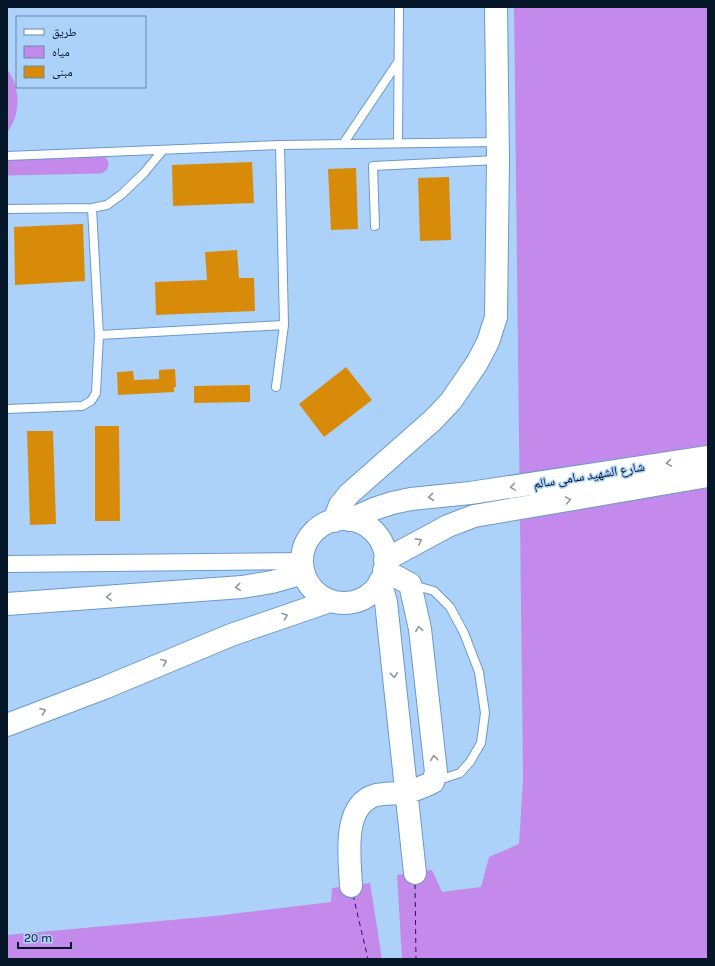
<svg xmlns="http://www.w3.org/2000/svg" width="715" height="966" viewBox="0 0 715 966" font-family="Karla,'Noto Naskh Arabic',sans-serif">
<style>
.water{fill:#c38aec}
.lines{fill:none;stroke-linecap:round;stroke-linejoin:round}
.canal{stroke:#c38aec;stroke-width:19}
.ferry{stroke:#41025f;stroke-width:1;stroke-dasharray:5 4;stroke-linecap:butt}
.building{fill:#d88b08}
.service-casing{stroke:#6b99c9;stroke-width:10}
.minor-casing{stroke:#6b99c9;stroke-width:18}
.secondary-casing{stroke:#6b99c9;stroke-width:24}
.service{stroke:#fff;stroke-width:8}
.minor{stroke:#fff;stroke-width:16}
.secondary{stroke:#fff;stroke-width:22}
.oneway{stroke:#8e979e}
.labels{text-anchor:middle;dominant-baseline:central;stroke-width:3;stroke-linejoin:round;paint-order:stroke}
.street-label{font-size:13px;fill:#051728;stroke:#acd2fa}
</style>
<rect width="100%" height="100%" fill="#acd2fa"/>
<path class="water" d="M514 7H708V959H402L397 875 432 870 442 892 481 887 489 857 519 844 523 779Z
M7 69C21 88 21 114 7 133Z
M370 883 382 959H7V935L215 916 331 902 332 888Z"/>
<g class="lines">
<path class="canal" d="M7 166 99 164"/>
<path class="ferry" d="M415 884 416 959
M353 895 368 959"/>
</g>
<path class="building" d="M252 162 254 203 173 206 172 165Z
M356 168 358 229 331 230 328 169Z
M449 177 451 240 420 241 418 178Z
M83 224 85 281 15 285 14 227Z
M237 250 239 278H254L255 311 156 315 155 282 207 280 205 252Z
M346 367 372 400 324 437 299 404Z
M175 369 176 387H174V392L118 395 117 372 133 371 134 380 159 379V370Z
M250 385V402L194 403V386Z
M95 426H119L120 521H95Z
M27 431H53L56 524 30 525Z"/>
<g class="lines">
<g class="service-casing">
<path id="service" d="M398 143 399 7
M343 144 398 62
M7 156 280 145 497 142
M92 208 99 335
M7 209 92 208 107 205 122 194 144 173 163 150
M375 226 373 166 497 160
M276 387 284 325
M7 409 82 406 91 401 96 393 99 335 284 325 280 145
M413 585 434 591 450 607 464 633 479 672 485 713 481 743 470 762 460 773 436 781"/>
</g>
<g class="minor-casing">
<path id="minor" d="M7 564 302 561"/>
</g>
<g class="secondary-casing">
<path id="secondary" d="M302 561a42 42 0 1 1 84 0a42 42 0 1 1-84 0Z
M349 520 374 509 392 503 411 499 470 493 708 457
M334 521 340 505 349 494 433 420 451 401 477 363 488 342 496 317 498 160 496 7
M385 560 448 526 474 516 708 476
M380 581 386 602 415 873
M7 604 242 587 272 582 304 573
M7 725 104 688 231 635 330 601
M351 886C350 859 341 805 376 795 386 793 397 794 407 792 416 790 425 786 433 782L436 772 420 629 410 584 384 570"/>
</g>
<use href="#service" class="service"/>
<use href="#minor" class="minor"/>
<use href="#secondary" class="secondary"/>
</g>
<defs><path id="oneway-chevron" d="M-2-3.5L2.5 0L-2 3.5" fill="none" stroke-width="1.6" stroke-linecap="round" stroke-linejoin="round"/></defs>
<g class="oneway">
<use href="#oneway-chevron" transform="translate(669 463) rotate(171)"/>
<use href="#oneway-chevron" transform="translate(513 487) rotate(171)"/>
<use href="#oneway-chevron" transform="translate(431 497) rotate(174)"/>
<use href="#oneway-chevron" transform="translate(568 500) rotate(-10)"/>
<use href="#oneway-chevron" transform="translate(419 541) rotate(-29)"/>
<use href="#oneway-chevron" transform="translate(238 587) rotate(175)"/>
<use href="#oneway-chevron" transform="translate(109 597) rotate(176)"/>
<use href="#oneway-chevron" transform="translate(285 616) rotate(-19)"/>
<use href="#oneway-chevron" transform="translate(419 629) rotate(-98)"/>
<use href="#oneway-chevron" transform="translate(164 662) rotate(-23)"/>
<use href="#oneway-chevron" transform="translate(394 675) rotate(84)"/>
<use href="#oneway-chevron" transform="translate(43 711) rotate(-21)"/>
<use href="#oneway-chevron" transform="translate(434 758) rotate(-96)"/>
</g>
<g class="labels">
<g class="street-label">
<text transform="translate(589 475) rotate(-9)">شارع الشهيد سامى سالم</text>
</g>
</g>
<rect width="715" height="966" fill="none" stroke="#051728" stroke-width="16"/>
<rect x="16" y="16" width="130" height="72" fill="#acd2fa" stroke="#6987a6"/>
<rect x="24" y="29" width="20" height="6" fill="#ffffff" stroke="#6987a6"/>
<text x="52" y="36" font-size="12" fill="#051728">طريق</text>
<rect x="24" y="46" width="20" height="12" fill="#c38aec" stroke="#6987a6"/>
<text x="52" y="56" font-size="12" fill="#051728">مياه</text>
<rect x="24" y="66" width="20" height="12" fill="#d88b08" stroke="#6987a6"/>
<text x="52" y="76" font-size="12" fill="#051728">مبنى</text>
<path d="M18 942v6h53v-6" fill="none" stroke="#051728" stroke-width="2"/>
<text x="24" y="942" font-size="12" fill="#051728" stroke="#acd2fa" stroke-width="3" paint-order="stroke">20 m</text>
</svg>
